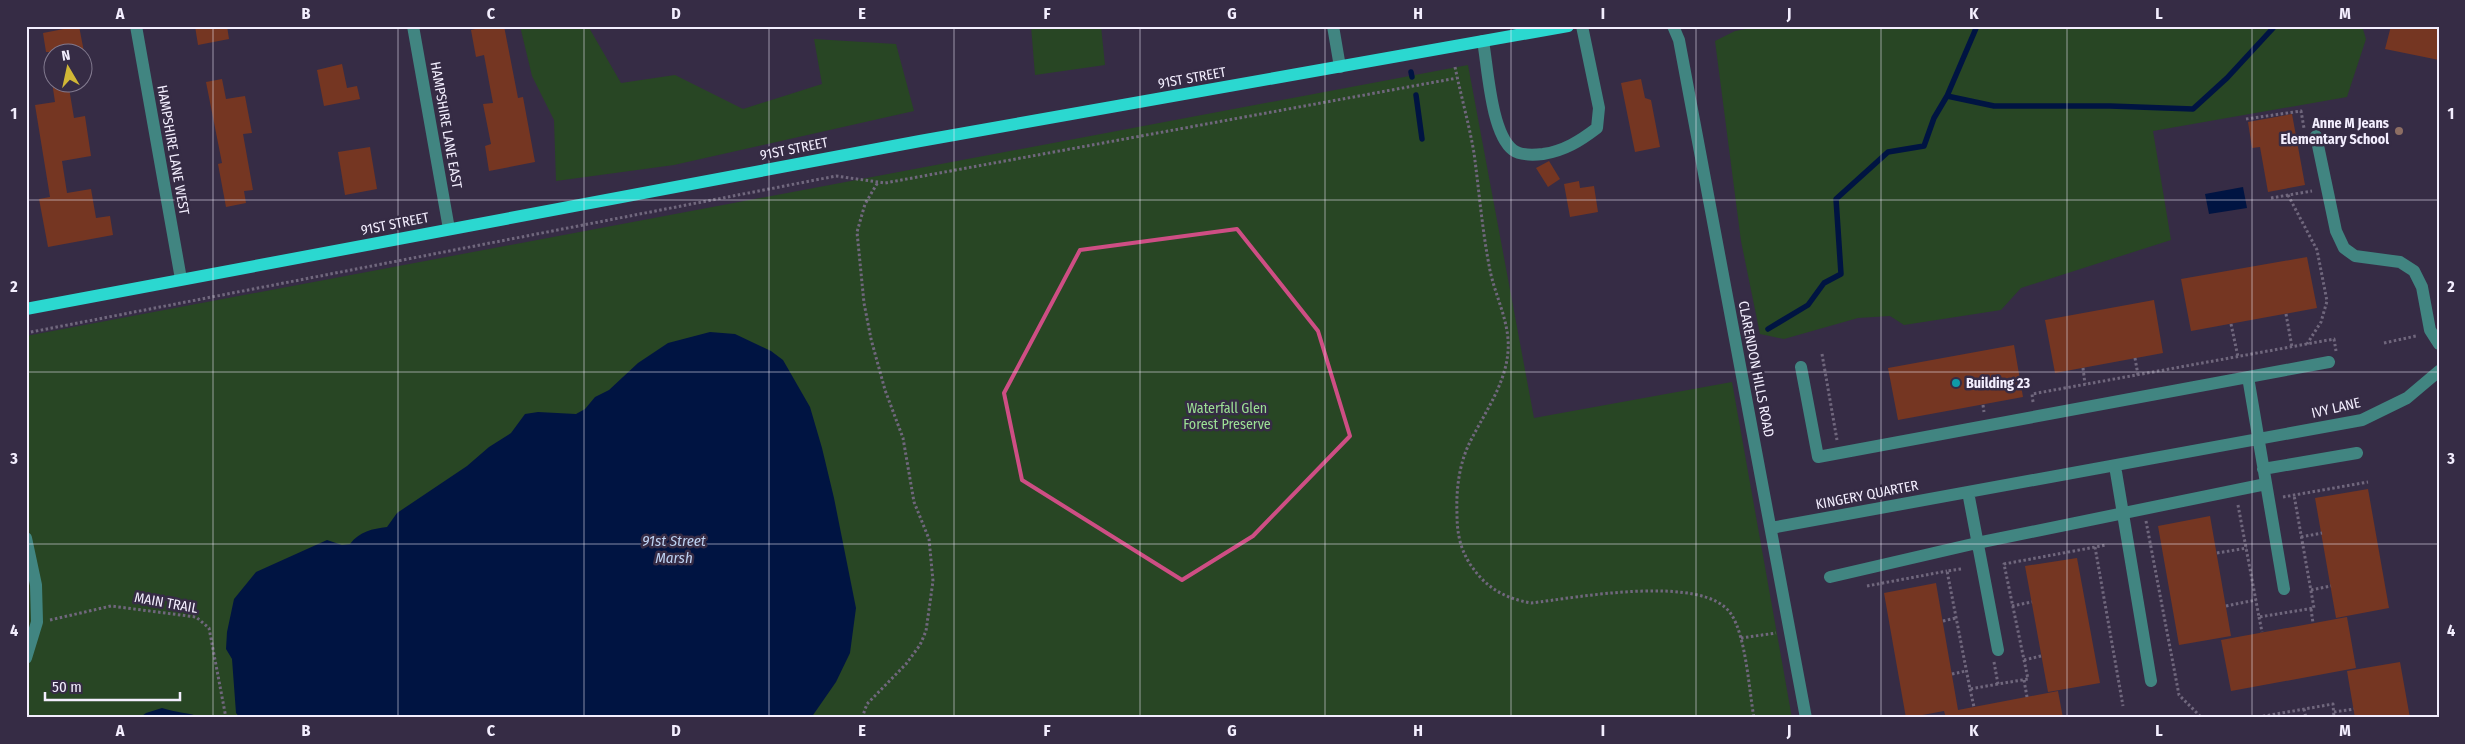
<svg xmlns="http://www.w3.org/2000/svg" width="2465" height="744" viewBox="0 0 2465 744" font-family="'Fira Sans Condensed',sans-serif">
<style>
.green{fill:#284624}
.water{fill:#001442}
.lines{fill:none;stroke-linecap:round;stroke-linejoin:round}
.stream{stroke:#001442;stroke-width:5.5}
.building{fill:#753622}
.path{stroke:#70677d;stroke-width:3;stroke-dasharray:2.5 2.5;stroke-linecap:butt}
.minor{stroke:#418581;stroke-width:12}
.major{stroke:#2bd8d0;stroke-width:12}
.marked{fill:none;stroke:#ce4e84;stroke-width:4;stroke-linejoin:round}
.grid{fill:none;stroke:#f3eefe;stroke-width:1;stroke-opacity:0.55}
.education-dot{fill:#8d6e63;stroke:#362c45;stroke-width:2}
.culture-dot{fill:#0f9aa8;stroke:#362c45;stroke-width:2}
.labels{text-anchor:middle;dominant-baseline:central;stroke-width:5;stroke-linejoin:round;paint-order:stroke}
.street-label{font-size:14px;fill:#f3eefe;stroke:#362c45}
.poi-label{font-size:14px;font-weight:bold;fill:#f3eefe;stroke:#362c45;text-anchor:end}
.park-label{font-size:14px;fill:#9ce094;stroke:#362c45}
.water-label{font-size:15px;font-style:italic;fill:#bcd0f0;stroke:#362c45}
.neatline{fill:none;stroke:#f3eefe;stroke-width:2}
.grid-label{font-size:16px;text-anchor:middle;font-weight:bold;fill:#f3eefe}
</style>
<rect width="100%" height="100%" fill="#362c45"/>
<path class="green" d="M520 26H588L621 83 675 75 743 109 822 84 814 39 896 44 914 111 674 165 556 181 554 120 532 76Z
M1031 26H1101L1105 65 1035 75Z
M1762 26H2362L2366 39 2347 97 2153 131 2171 240 2021 288 2001 310 1904 325 1890 316 1858 318 1784 339 1760 334 1741 241 1715 41 1735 31Z
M1468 65 1534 418 1732 382 1792 718H26V336Z"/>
<path class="water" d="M2243 187 2247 208 2209 214 2205 194Z
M710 332 735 334 771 351 783 360 810 407 822 448 834 498 856 608 850 653 836 682 811 718H240L236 713 232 659 226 649 227 632 234 599 256 572 327 540 342 545 350 544C360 531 372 529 387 527L397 513 467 466 489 447 511 433 525 414 538 412 576 414 585 409 595 397 609 390 638 363 668 343Z
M162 708C176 713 189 712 202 718H139L146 713Z"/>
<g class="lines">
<path class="stream" d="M1411 72 1412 77
M1416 95 1422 139
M1947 96 1977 26
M1768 329 1808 305 1824 283 1841 274 1836 199 1888 152 1924 146 1934 118 1947 96 1994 106H2110L2193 109 2227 78 2275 26"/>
</g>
<path class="building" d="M79 26 84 52H46L43 33Z
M195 26H227L229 39 198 45Z
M489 26H504L518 98 523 97 535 162 489 171 485 146 491 144 483 104 493 103 484 55 476 57 471 30Z
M2391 26H2439V60L2385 49Z
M342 64 347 88 357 86 360 99 324 106 317 70Z
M222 79 226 99 245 96 252 133 243 134 253 190 244 191 246 203 226 207 218 164 222 163 206 82Z
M1641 79 1645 98 1651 100 1660 147 1635 152 1621 83Z
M52 82H68L74 118 85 116 91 156 62 161 67 193 91 189 96 218 110 216 113 235 48 247 39 199 50 197 35 105 55 102Z
M2292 114 2305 185 2268 192 2260 147 2252 148 2248 122Z
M370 147 377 189 345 195 338 152Z
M1549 161 1560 179 1548 187 1536 168Z
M1579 181 1580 188 1594 186 1598 212 1570 217 1564 184Z
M2307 257 2317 308 2191 331 2181 279Z
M2154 300 2163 353 2055 373 2045 320Z
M2014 345 2023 397 1898 420 1888 368Z
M2368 489 2389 608 2336 618 2315 498Z
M2210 516 2231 636 2179 645 2158 526Z
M2077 558 2100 683 2048 692 2025 566Z
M1936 583 1958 710 2058 691 2063 718H1946L1944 711 1906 718 1884 593Z
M2347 617 2356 668 2231 691 2221 640Z
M2400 662 2410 718H2355L2347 671Z"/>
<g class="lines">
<path class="path" d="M1455 67C1461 96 1469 124 1474 153 1479 190 1482 228 1489 265 1493 290 1506 314 1508 339 1511 378 1485 411 1469 444 1459 465 1456 490 1457 514 1457 533 1460 548 1470 564 1486 588 1504 598 1531 603 1575 598 1704 573 1731 614 1746 636 1749 690 1754 718
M2246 119 2301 111 2304 128
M2288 195 2317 250 2327 301 2321 322 2307 344
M2271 198 2312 191
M2286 314 2292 347
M2231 324 2238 357
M26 333 836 176 885 183 1457 78
M2384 343 2416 336
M1822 354 1837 440
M2135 358 2138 375
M2083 368 2085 384
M2033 402 2032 394 2334 339 2336 351
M1983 405 1984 412
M2283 497 2368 482
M2238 505 2259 617 2314 608 2294 495
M2146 521 2179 695 2202 718
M2301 537 2322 533
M2095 547 2123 706
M2217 553 2247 548
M1961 569 1947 571 1970 689 1998 684
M1867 586 1947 571
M2311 590 2331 586
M2012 606 2032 602
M2226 606 2256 600
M2311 609 2313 623
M2259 617 2262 632
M50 620 111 606 196 617 209 628 226 718
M1943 621 1956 618
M1741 638 1776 633
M2024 660 2041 656
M1994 662 1998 684 2028 679 2004 564 2106 545
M1952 674 1966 671
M2024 680 2027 697
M1970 689 1974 707
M2304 709 2306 718
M2334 712 2354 709
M862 718 867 704 906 664 920 645 926 631 933 581 929 539 914 502 903 438 885 390 871 339 864 303 857 232 865 204 878 182
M2253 718 2333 704 2334 718"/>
<path class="minor" d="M136 26 181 279
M413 26 449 229
M1333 26 1340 67
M1673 26 1679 40 1806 718
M1483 41C1488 69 1491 133 1513 150 1521 156 1534 155 1543 154 1564 151 1580 141 1597 128L1599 108 1582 26
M2316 136 2336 231 2344 248 2355 256 2400 262 2414 271 2422 287 2430 330 2439 344
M1801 367 1818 457 2329 362
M2248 377 2284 589
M2115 466 2151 681
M2263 469 2357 453
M1968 492 1998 650
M1771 528 2362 420 2407 398 2439 371
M26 538 36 585 37 622 26 658
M1830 577 1977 543 2266 484"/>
<path class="major" d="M26 309 920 141 1568 26"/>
</g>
<path class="marked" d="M1237 229 1318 331 1350 436 1253 536 1182 580 1022 480 1004 393 1080 250Z"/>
<path class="grid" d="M213 26V718M398 26V718M584 26V718M769 26V718M954 26V718M1140 26V718M1325 26V718M1511 26V718M1696 26V718M1881 26V718M2067 26V718M2252 26V718M26 200H2439M26 372H2439M26 544H2439"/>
<circle class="education-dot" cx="2399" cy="131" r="5"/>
<circle class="culture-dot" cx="1956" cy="383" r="5"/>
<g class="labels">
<g class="street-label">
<text transform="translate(1192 78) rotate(-10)">91ST STREET</text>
<text transform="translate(446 125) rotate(80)">HAMPSHIRE LANE EAST</text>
<text transform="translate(794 149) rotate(-11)">91ST STREET</text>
<text transform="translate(173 150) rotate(80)">HAMPSHIRE LANE WEST</text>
<text transform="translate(395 224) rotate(-11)">91ST STREET</text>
<text transform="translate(1756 369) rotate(79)">CLARENDON HILLS ROAD</text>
<text transform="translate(2336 408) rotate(-13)">IVY LANE</text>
<text transform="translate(1867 495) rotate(-11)">KINGERY QUARTER</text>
<text transform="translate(166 603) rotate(10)">MAIN TRAIL</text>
</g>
<g class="poi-label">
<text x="2389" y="123">Anne M Jeans<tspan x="2389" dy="16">Elementary School</tspan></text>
<text x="1966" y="383" text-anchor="start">Building 23</text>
</g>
<g class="park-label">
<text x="1227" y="408">Waterfall Glen<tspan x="1227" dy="16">Forest Preserve</tspan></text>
</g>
<g class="water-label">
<text x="674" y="541">91st Street<tspan x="674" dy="17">Marsh</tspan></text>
</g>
</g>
<rect width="2465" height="744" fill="none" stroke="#362c45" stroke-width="55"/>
<g transform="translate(68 68) rotate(351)"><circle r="24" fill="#362c45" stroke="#827a8f"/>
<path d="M0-4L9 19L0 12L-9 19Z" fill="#d1b736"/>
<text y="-8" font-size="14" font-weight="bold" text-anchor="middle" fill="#f3eefe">N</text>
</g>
<path d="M45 692v8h135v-8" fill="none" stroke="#f3eefe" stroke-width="2.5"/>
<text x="52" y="692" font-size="15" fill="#f3eefe" stroke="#362c45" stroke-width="4" paint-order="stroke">50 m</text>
<rect x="28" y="28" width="2410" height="688" class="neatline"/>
<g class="grid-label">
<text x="120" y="19">A</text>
<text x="306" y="19">B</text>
<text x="491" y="19">C</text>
<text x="676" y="19">D</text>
<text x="862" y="19">E</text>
<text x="1047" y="19">F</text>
<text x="1232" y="19">G</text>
<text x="1418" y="19">H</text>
<text x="1603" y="19">I</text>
<text x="1789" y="19">J</text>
<text x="1974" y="19">K</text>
<text x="2159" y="19">L</text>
<text x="2345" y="19">M</text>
<text x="14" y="119">1</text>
<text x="2451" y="119">1</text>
<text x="14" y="292">2</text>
<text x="2451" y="292">2</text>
<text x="14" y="464">3</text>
<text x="2451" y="464">3</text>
<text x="14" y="636">4</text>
<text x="2451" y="636">4</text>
<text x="120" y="736">A</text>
<text x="306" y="736">B</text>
<text x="491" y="736">C</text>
<text x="676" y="736">D</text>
<text x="862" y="736">E</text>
<text x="1047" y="736">F</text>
<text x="1232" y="736">G</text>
<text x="1418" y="736">H</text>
<text x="1603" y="736">I</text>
<text x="1789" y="736">J</text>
<text x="1974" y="736">K</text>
<text x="2159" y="736">L</text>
<text x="2345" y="736">M</text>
</g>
</svg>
